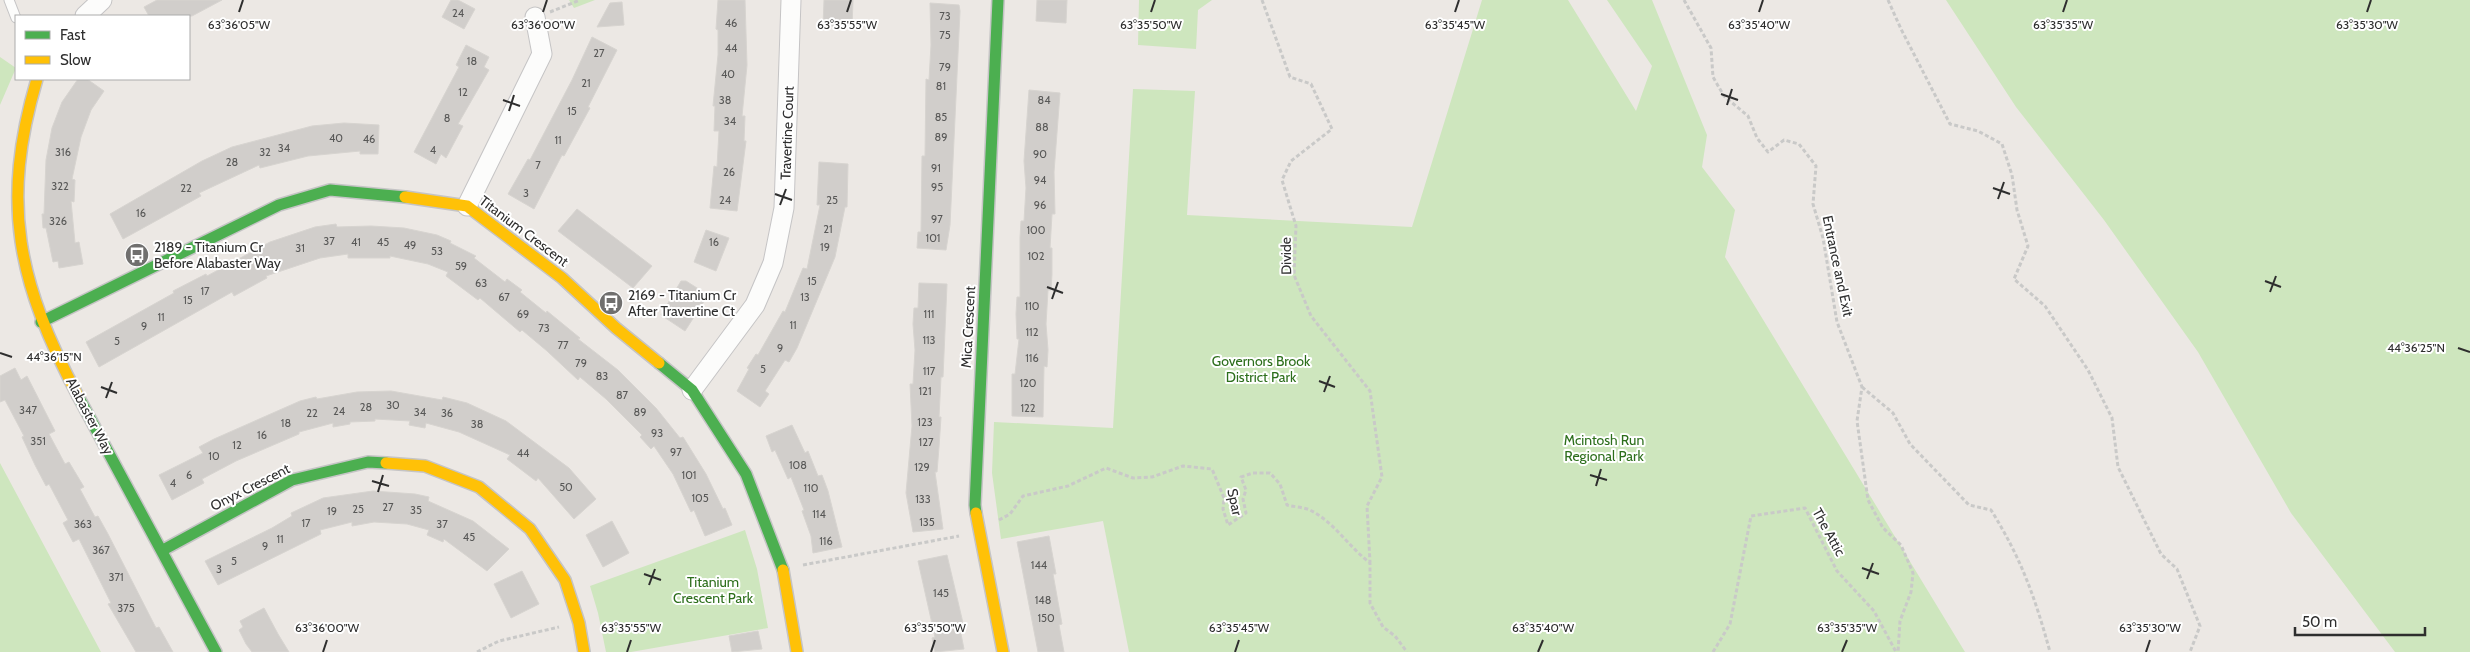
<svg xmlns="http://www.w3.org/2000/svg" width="2470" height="652" viewBox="0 0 2470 652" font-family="Cabin,sans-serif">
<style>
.green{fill:#cee6be}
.building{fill:#d1cecb;stroke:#d7d4d0}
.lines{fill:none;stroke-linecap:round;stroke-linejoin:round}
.lane-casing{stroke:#c5c4c5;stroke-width:11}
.street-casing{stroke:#c5c4c5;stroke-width:21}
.fast-casing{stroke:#c5c4c5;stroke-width:14}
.slow-casing{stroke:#c5c4c5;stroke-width:14}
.path{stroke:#c9c9c8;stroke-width:3;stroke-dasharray:4 2.5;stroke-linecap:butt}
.lane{stroke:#fcfcfb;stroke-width:9}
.street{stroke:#fcfcfb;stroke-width:19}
.fast{stroke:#4caf50;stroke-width:11}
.slow{stroke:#ffc107;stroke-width:11}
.ticks{fill:none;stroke:#2e2e2e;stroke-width:2}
.labels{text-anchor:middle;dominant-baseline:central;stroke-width:4;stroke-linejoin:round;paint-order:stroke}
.number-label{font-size:11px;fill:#585857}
.street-label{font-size:14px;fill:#2e2e2e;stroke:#fff}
.poi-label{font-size:14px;fill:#2e2e2e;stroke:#fff;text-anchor:start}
.park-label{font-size:14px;fill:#2c6e1b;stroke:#fff}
.ticks-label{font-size:12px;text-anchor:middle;fill:#2e2e2e;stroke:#fff;stroke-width:4;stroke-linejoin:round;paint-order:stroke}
</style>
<rect width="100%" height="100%" fill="#ece8e4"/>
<path class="green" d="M569 0H595L574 8Z
M1139 0H1212L1198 10 1196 49 1138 45Z
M1482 0H1568L1636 111 1652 66 1607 0H1652L1707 135 1702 167 1735 210 1725 257 1965 652H1129L1103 521 1001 539 992 473 994 422 1113 428 1133 89 1195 91 1187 215 1412 227Z
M1946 0H2470V652H2395L2291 513 2198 352 2104 220 2016 107Z
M0 57 16 68 0 105Z
M0 463 101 652H0Z
M745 530 757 569 768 628 631 652H606L598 613 590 586Z"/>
<path class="building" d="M157 0H222L192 16H149L144 7Z
M451 0H458L475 9 464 29 442 17Z
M718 0H745L747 65 742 116H745L744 141H746L737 211 710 208 714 166 717 167 719 131H714L715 106H713L718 55V30L716 29Z
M824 0H853L852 28 823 26Z
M1037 0H1067L1066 23 1036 21Z
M622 2 624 25 597 27 610 3Z
M930 3 959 5 960 11 950 225 946 250 917 248 918 232H921L922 156H925L926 79 929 80 931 45Z
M592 37 617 50 588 107 590 108 564 156 562 155 534 209 508 194 528 159 530 160 572 80Z
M466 45 489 57 484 67 489 70 458 124 463 126 446 158 441 154 436 164 414 152 459 67 456 65Z
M78 79H87L104 91 91 110 81 137 72 179 75 180 74 202 71 201 75 243 79 242 83 264 59 268 58 261 53 262 46 228H43L42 214H44L46 160 52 128 62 102Z
M1029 90 1060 93 1054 172 1055 214H1052L1050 248H1052V274L1051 290H1048L1046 324 1048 350 1047 367 1044 366 1043 417 1012 416V374H1015L1019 339H1017L1016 314 1017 297H1020V238L1021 221H1024L1026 188 1024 161Z
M344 123 379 125 378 154H360V151L308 156 260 168 259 165 199 193 201 196 123 239 110 214 202 161 232 147 312 126Z
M819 162 848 164 847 207H845L835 257 797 348 789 362 785 360 765 391 769 394 760 407 737 391 749 369 747 368 756 354 758 355 783 311 785 312 803 268 807 269 820 205H817Z
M577 209 652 266 633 288 558 231Z
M336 224 337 227 371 226 404 228 437 235 451 241 450 243 476 256 474 258 505 282 507 279 522 290 520 292 546 313 547 311 580 338 578 339 618 370 656 408 680 438 683 437 706 474 723 509 725 508 732 525 705 536 694 510 691 512 673 474 654 446 651 449 640 437 642 435 606 399 580 377 578 380 547 351 522 330 520 332 480 298 478 300 446 276 448 272 428 264 390 256V258H348V254L320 258 266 276 267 278 234 296 232 292 99 367 86 342 174 293 173 291 206 274 207 276 270 242 315 227Z
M706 230 729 238 716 271 694 262Z
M681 281H686L708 295 685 331 661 315Z
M919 283 947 284 943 377H941L939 417H941L939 447 937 472H935L943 529 913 532 906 493 912 426 910 384H913L915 350 913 324 914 308H918Z
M15 368 21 380 27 376 55 431 49 434 65 464 69 462 84 487 80 489 95 517 98 516 108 534 156 628 159 627 173 652H136L108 604 111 603 79 539 73 542 63 523 68 520 49 484 46 486 35 465 22 437 24 436 5 400 0 402V376Z
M391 391 442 400 443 397 467 403 506 421 569 468 596 499 574 519 538 478 536 481 507 459 510 455 459 432 426 423 425 428 409 425 410 421 375 419V421L350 422V424L333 427V423L299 432V434L236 461 202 479 204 483 172 500 159 475 203 453 199 447 214 439 300 401 316 397 317 399 357 392Z
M792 425 805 453 808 451 818 476 822 475 828 491 842 547 813 553 811 536 802 511 804 510 791 477 788 479 775 450 772 452 766 436Z
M373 491 415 494 429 497 428 501 473 521 509 549 487 571 444 539 443 542 427 535 429 530 407 524 374 522 352 526V522L320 530 321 534 218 585 205 561 272 528 292 516 291 513 323 498Z
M612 521 629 553 603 567 586 535Z
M1049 536 1056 574H1053L1062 624 1059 625 1064 652H1038L1017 542Z
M947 555 963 623 959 624 964 649 935 652 932 638 935 637 918 561Z
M522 571 539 604 511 618 494 584Z
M264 608 278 634 289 652H252L246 644 239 630 243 627 240 621Z
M758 631 762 649 732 652 729 636Z"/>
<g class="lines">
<g class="lane-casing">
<path id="lane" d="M9 0 16 18"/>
</g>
<g class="street-casing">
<path id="street" d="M85 16 102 0
M467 206 542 54 535 17
M692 390 755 305 773 263 784 208 791 0"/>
</g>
<g class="fast-casing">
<path id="fast" d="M41 322 279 205 330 190 405 197
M659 363 692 390 746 474 783 570
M78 396 216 652
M976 513 975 505 998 0
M163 550 292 480 368 462 386 463"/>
</g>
<g class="slow-casing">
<path id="slow" d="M37 79C0 204 18 283 78 396
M405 197 467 206 562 278 616 328 659 363
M386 463 425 466 479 487 530 529 565 580 579 623 584 652
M976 513 1003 652
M783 570 797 652"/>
</g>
<path class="path" d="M1262 0 1290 77 1311 84 1332 129 1291 161 1282 180 1296 226 1294 275 1311 316 1370 391 1382 477 1367 506 1370 562
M1684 0 1711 48 1713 77 1724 96 1748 116 1757 138 1768 152 1784 140 1799 144 1816 166 1813 204 1823 238 1837 322 1862 387 1857 421 1868 500 1883 528 1901 545 1913 573 1911 592 1900 621 1898 652
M1888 0 1901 29 1950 124 1978 131 2002 144 2012 175 2017 210 2028 246 2014 279 2045 306 2088 370 2112 418 2118 467 2161 554 2177 569 2200 626 2190 652
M550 12 580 0
M1862 387 1893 413 1910 444 1969 505 1991 510C2021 558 2035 597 2050 652
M999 520 1010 514 1023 496 1068 486 1106 468 1133 478 1152 477 1183 466 1212 469 1224 498 1223 509 1228 525 1246 513 1243 499 1246 490 1241 477 1253 473H1270L1280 484 1287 505C1294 507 1303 507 1310 510 1334 522 1349 547 1370 563V603L1383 627 1395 636 1407 652
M803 565 959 536
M477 652 499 641 559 627
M1713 652 1730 624 1751 516 1805 508 1837 571 1874 611 1896 652"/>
<use href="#lane" class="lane"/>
<use href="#street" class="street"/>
<use href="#fast" class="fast"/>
<use href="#slow" class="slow"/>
</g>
<path class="ticks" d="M239 12 243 0M543 12 547 0M847 12 851 0M1151 12 1155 0M1455 12 1459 0M1759 12 1763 0M2063 12 2067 0M2367 12 2371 0M1721 94 1738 100M503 100 520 106M1727 105 1732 89M509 111 514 95M1993 188 2010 194M775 194 792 200M1998 199 2004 182M780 205 786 189M2265 281 2281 287M1047 287 1063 293M2270 292 2276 276M1052 299 1058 282M2458 348 2470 352M0 353 12 357M1319 381 1335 387M101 387 117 393M1324 392 1330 376M106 398 112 382M1590 475 1607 480M372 481 389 486M1596 486 1601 469M378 492 383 475M1862 568 1879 574M644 574 661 580M1867 579 1873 563M649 585 655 569M323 652 327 640M627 652 631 640M931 652 935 640M1235 652 1239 640M1538 652 1543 640M1842 652 1847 640M2146 652 2150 640"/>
<defs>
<g id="bus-disc" transform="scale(1.25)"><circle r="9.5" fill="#706f6e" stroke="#fff"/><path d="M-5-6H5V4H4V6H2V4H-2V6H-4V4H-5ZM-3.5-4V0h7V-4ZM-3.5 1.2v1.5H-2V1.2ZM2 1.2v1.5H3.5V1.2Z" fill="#fff"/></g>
</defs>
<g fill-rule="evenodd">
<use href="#bus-disc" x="137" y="255"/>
<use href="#bus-disc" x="611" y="303"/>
</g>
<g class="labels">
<g class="number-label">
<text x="458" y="13">24</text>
<text x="945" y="16">73</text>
<text x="731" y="23">46</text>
<text x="945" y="35">75</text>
<text x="731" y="48">44</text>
<text x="599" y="53">27</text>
<text x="472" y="61">18</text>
<text x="945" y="67">79</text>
<text x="728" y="74">40</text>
<text x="586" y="83">21</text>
<text x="941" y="86">81</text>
<text x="463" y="92">12</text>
<text x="725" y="100">38</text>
<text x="1044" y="100">84</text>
<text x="572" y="111">15</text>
<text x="941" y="117">85</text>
<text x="447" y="118">8</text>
<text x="730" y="121">34</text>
<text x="1042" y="127">88</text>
<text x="941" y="137">89</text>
<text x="336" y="138">40</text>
<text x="369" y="139">46</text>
<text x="558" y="140">11</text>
<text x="284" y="148">34</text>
<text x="433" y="150">4</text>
<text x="63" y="152">316</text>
<text x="265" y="152">32</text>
<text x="1040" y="154">90</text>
<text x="232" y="162">28</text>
<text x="538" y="165">7</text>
<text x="936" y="168">91</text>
<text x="729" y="172">26</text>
<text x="1040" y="180">94</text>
<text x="60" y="186">322</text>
<text x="937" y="187">95</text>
<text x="186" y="188">22</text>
<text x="526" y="193">3</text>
<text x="725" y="200">24</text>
<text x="832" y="200">25</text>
<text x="1040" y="205">96</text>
<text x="141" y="213">16</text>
<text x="937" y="219">97</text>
<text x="58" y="221">326</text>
<text x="828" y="229">21</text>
<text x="1036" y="230">100</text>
<text x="933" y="238">101</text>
<text x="329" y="241">37</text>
<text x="356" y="242">41</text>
<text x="383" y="242">45</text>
<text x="714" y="242">16</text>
<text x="410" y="245">49</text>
<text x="825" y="247">19</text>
<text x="300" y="248">31</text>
<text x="437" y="251">53</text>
<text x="1036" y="256">102</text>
<text x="461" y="266">59</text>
<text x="812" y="281">15</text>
<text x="481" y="283">63</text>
<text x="205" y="291">17</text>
<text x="504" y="297">67</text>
<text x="805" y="297">13</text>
<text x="188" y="300">15</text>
<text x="1032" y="306">110</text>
<text x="523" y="314">69</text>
<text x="929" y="314">111</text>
<text x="161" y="317">11</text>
<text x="793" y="325">11</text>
<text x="144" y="326">9</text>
<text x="544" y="328">73</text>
<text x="1032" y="332">112</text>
<text x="929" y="340">113</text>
<text x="117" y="341">5</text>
<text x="563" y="345">77</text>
<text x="780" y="348">9</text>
<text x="1032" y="358">116</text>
<text x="581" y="363">79</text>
<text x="763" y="369">5</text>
<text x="929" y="371">117</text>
<text x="602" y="376">83</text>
<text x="1028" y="383">120</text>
<text x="925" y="391">121</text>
<text x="622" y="395">87</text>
<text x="393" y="405">30</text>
<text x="366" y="407">28</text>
<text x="1028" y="408">122</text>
<text x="28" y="410">347</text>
<text x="339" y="411">24</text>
<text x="420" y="412">34</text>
<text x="640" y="412">89</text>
<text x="312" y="413">22</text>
<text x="447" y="413">36</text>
<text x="925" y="422">123</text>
<text x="286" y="423">18</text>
<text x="477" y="424">38</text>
<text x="657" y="433">93</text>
<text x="262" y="435">16</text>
<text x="38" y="441">351</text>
<text x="926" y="442">127</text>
<text x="237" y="445">12</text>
<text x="676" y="452">97</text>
<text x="523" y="453">44</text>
<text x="214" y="456">10</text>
<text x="798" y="465">108</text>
<text x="922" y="467">129</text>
<text x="189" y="475">6</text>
<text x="689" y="475">101</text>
<text x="173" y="483">4</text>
<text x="566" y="487">50</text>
<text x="811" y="488">110</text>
<text x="700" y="498">105</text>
<text x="923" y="499">133</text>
<text x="388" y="507">27</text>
<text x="358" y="509">25</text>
<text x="416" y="510">35</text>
<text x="332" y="511">19</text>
<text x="819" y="514">114</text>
<text x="927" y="522">135</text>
<text x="306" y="523">17</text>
<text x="83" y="524">363</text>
<text x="442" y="524">37</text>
<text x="469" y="537">45</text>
<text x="280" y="539">11</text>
<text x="826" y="541">116</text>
<text x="265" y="546">9</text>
<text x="101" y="550">367</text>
<text x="234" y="561">5</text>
<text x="1039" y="565">144</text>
<text x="219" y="569">3</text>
<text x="116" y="577">371</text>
<text x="941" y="593">145</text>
<text x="1043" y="600">148</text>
<text x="126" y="608">375</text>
<text x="1046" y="618">150</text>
</g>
<g class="street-label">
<text transform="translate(787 133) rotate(-88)">Travertine Court</text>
<text transform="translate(524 231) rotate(37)">Titanium Crescent</text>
<text transform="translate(1286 256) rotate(-91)">Divide</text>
<text transform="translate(1838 266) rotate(78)">Entrance and Exit</text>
<text transform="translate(968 327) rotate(-87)">Mica Crescent</text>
<text transform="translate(90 416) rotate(62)">Alabaster Way</text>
<text transform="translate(250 487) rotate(-27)">Onyx Crescent</text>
<text transform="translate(1235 502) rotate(78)">Spar</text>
<text transform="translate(1829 532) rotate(61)">The Attic</text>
</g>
<g class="poi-label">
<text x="154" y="247">2189 - Titanium Cr<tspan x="154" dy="16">Before Alabaster Way</tspan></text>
<text x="628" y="295">2169 - Titanium Cr<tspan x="628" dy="16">After Travertine Ct</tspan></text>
</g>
<g class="park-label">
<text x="1261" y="361">Governors Brook<tspan x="1261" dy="16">District Park</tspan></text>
<text x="1604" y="440">Mcintosh Run<tspan x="1604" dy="16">Regional Park</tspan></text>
<text x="713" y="582">Titanium<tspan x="713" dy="16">Crescent Park</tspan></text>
</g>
</g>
<g class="ticks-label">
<text x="239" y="29">63°36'05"W</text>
<text x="543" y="29">63°36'00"W</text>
<text x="847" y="29">63°35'55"W</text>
<text x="1151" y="29">63°35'50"W</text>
<text x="1455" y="29">63°35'45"W</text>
<text x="1759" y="29">63°35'40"W</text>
<text x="2063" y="29">63°35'35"W</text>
<text x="2367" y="29">63°35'30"W</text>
<text x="2416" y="352">44°36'25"N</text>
<text x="54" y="361">44°36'15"N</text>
<text x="327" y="632">63°36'00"W</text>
<text x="631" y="632">63°35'55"W</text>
<text x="935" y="632">63°35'50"W</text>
<text x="1239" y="632">63°35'45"W</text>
<text x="1543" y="632">63°35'40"W</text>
<text x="1847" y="632">63°35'35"W</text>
<text x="2150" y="632">63°35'30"W</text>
</g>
<rect x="15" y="15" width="175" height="65" fill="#ffffff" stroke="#ababab"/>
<rect x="25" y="31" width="25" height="8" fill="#4caf50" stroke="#ababab"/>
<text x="60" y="40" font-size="15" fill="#2e2e2e">Fast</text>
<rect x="25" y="56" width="25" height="8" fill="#ffc107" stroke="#ababab"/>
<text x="60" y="65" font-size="15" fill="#2e2e2e">Slow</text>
<path d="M2295 627v8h130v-8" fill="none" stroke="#2e2e2e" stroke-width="2.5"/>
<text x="2302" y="627" font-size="15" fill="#2e2e2e" stroke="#ffffff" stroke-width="4" paint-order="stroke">50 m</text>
</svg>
